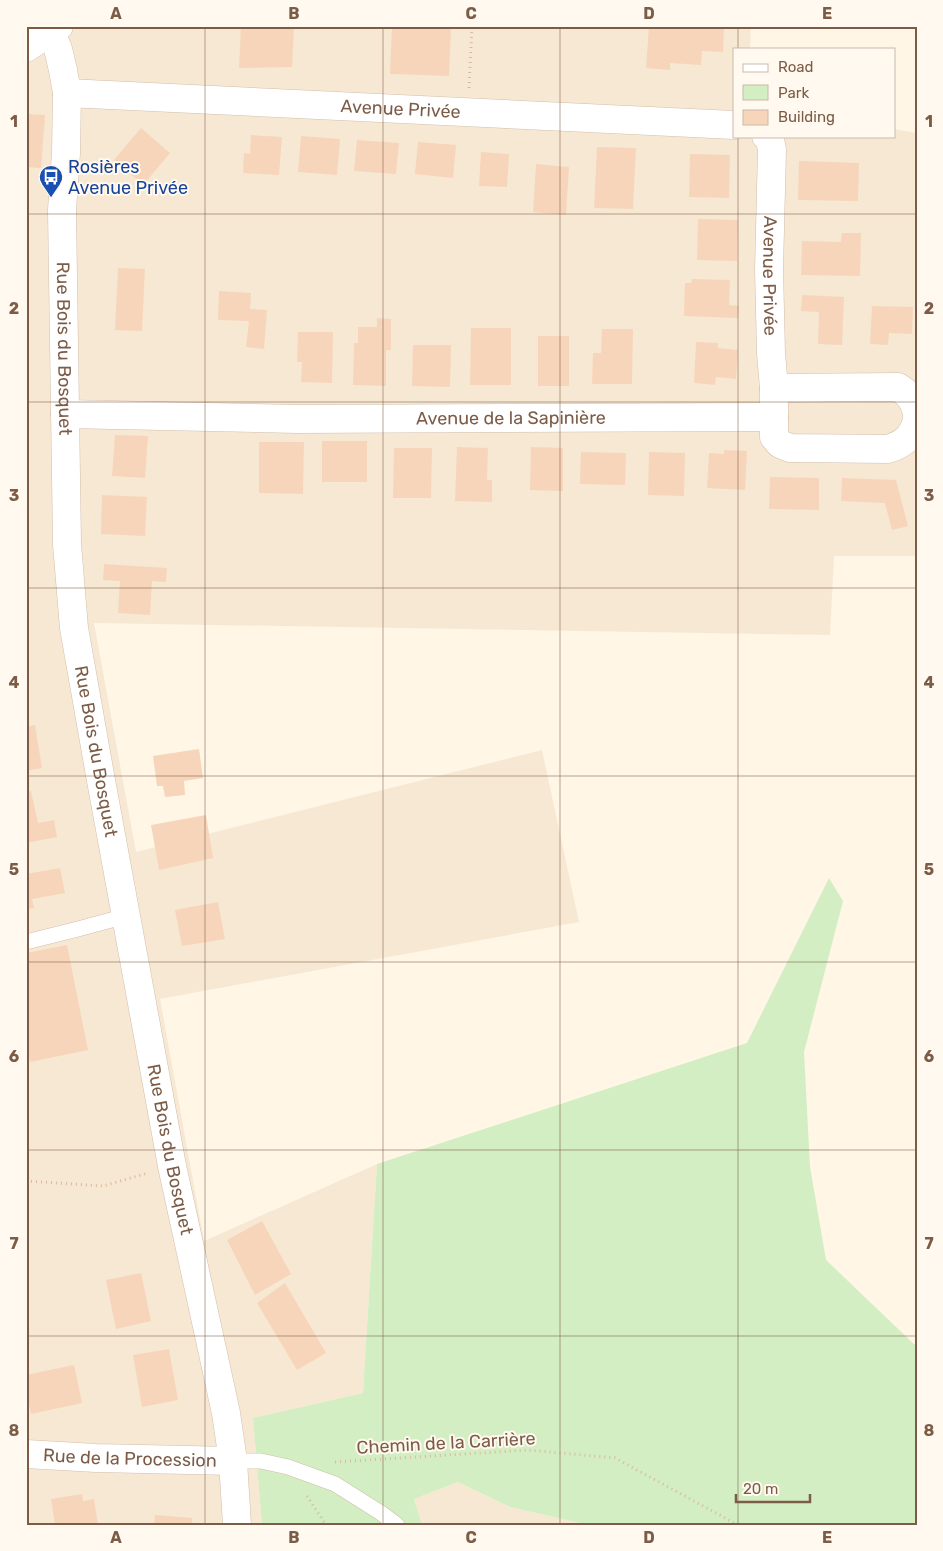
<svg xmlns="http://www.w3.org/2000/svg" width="943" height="1551" viewBox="0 0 943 1551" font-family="Rubik,sans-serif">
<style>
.residential{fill:#f7e8d3}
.green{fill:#d2eec2}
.building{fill:#f7d5ba}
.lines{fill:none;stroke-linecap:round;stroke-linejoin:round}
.lane-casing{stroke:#d3beaa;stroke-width:16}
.street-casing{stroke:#d3beaa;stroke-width:29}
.path{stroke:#ddb89d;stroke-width:3;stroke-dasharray:1 4;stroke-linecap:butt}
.lane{stroke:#fff;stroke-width:15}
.street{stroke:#fff;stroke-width:28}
.grid{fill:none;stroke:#7c5c47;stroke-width:1;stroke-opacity:0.55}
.labels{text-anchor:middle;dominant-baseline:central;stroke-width:4;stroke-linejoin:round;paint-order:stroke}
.street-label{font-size:18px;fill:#7c5c47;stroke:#fff9ef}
.transit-label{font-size:18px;fill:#164399;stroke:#fff9ef;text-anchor:start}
.neatline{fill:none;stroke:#7c5c47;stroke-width:2}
.grid-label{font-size:16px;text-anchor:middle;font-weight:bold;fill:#7c5c47}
</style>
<rect width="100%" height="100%" fill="#fff6e6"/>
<path class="residential" d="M26 26H751L750 49H734V136H894V129L917 133V556H834L830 635 94 623 136 852 542 750 579 922 160 999 204 1241 377 1164 363 1393 253 1418 262 1525H26Z
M458 1482 510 1507 589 1525H422L414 1499Z"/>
<path class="green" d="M829 878 843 901 804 1052 810 1167 826 1260 917 1347V1525H589L510 1507 458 1482 414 1499 422 1525H262L253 1418 363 1393 377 1164 747 1043Z"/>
<path class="building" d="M241 26H294L292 67 239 68Z
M392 26H451L449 76 390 74Z
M649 26H704V27L724 28 723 52 702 51 701 65 670 63V70L646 68Z
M26 114 45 115 41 168 26 167Z
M141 128 170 153 143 185 114 160Z
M251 135 282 137 279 175 243 173 244 153 250 154Z
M301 136 340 139 337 175 298 172Z
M357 140 399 143 396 174 354 171Z
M418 142 456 145 453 178 415 174Z
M597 147 636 148 633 209 594 208Z
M481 152 509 154 507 187 479 186Z
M690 154 730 155 729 198 689 197Z
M799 161 859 163 858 201 798 200Z
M536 164 569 167 566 215 533 212Z
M698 219 738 220 737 261 697 260Z
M842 233H861L860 276 801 275 802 241 841 242Z
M118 268 145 269 142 331 115 330Z
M692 279 730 280 729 305 739 306 738 318 684 316 685 283H691Z
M219 291 251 293 250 309 267 310 264 349 246 347 249 321 218 320Z
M802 295 844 297 842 345 818 344 819 312 801 311Z
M872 306 913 307 912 334 889 333 888 345 870 344Z
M377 318 391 319V350H386V386L353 385 354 343H358V327H377Z
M471 328H511V385H470Z
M602 329H633L632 384H592L593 353H601Z
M298 332H333L332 383 301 382 302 362H297Z
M538 336H569V386H538Z
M696 342 718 343V348L738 350 736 379 716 377 715 385 694 383Z
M413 345H451L450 387 412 386Z
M115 435 148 436 145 478 112 476Z
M322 441H367V482H322Z
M259 442H304L303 494 259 493Z
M457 447 488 448 487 480H492V502L455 501Z
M531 447 563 448V491L530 490Z
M394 448H432L431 498H393Z
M724 450 747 451 745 490 707 488 709 453 724 454Z
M581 452 626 453 625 485 580 484Z
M649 452 685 453 684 496 648 495Z
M770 477 819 478V510L769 509Z
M842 478 896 480 908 526 892 530 885 503 841 501Z
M102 495 147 497 145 536 101 534Z
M104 564 167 568 166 582 152 581 150 615 118 613 120 581 103 580Z
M35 725 42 768 26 771V727Z
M199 749 203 778 184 781 185 795 165 797 163 786H157L153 756Z
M31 791 38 823 54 820 57 837 26 843V792Z
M206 815 213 858 159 870 151 825Z
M60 868 65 893 32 899 34 908 26 909V874Z
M218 902 225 939 182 946 175 910Z
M67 945 88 1050 30 1062 26 1043V953Z
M262 1221 291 1274 255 1295 227 1240Z
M141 1273 151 1321 116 1329 106 1280Z
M285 1283 326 1353 297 1370 257 1303Z
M169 1349 178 1400 142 1407 133 1355Z
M74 1365 82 1403 31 1414 26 1390V1375Z
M82 1494 83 1501 94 1499 98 1525H55L51 1499Z
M155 1515 192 1518V1525H154Z"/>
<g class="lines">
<g class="lane-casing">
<path id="lane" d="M26 942 78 929 126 916
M233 1461H261L288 1467 335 1484 381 1513 397 1525"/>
</g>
<g class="street-casing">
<g id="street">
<path id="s1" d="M51 32 58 49 63 70 67 93 66 153 62 210 67 544 74 628 100 775 172 1166 226 1413 233 1461 237 1525"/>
<path d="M26 48 59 26"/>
<path id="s2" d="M67 93 734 125"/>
<path id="s3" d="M766 136 770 139 772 150 769 269 771 353 774 388V437L780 444 790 448 888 449C904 444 914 436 917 419"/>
<path d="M774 388 898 387C909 394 914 400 917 413"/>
<path id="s4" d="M65 414 297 419 774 417"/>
<path id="s5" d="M26 1454 96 1458 233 1461"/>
</g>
</g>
<path class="path" d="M469 88 472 26
M26 1181 103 1186 148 1173
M335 1462 528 1450 615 1458 738 1525
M307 1496 326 1525"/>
<use href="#lane" class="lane"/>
<use href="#street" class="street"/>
</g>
<path class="grid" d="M205 26V1525M383 26V1525M560 26V1525M738 26V49M738 136V1525M26 214H917M26 402H917M26 588H917M26 776H917M26 962H917M26 1150H917M26 1336H917"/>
<defs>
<g id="bus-pin" transform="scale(1.25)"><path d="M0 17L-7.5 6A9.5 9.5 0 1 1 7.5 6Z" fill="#1a4fb4" stroke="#fff9ef"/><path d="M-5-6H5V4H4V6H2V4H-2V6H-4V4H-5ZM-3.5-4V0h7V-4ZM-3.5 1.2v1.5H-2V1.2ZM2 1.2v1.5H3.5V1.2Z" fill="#fff"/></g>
</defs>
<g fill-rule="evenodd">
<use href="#bus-pin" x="51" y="177"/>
</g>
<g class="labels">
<g class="street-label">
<text stroke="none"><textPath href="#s2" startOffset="334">Avenue Privée</textPath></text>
<text stroke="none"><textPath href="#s3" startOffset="142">Avenue Privée</textPath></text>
<text stroke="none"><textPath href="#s1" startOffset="319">Rue Bois du Bosquet</textPath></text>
<text stroke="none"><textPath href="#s4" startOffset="446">Avenue de la Sapinière</textPath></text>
<text stroke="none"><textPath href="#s1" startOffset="724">Rue Bois du Bosquet</textPath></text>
<text stroke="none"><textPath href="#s1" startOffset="1129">Rue Bois du Bosquet</textPath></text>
<text transform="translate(446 1443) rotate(-3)">Chemin de la Carrière</text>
<text stroke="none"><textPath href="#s5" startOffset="104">Rue de la Procession</textPath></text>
</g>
<g class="transit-label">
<text x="68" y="167">Rosières<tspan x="68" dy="21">Avenue Privée</tspan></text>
</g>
</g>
<rect width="943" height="1551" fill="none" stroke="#fff9ef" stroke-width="55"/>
<rect x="733" y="48" width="162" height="90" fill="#fff9ef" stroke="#cbbaac"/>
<rect x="743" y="64" width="25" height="8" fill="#ffffff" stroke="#cbbaac"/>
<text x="778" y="72" font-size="15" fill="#7c5c47">Road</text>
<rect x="743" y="85" width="25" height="15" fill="#d2eec2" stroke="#cbbaac"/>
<text x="778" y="98" font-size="15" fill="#7c5c47">Park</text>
<rect x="743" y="110" width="25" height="15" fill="#f7d5ba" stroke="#cbbaac"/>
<text x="778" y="122" font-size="15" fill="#7c5c47">Building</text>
<path d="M736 1494v8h74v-8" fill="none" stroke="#7c5c47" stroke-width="2.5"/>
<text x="743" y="1494" font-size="15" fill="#7c5c47" stroke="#fff9ef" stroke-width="4" paint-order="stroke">20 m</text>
<rect x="28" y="28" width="888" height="1496" class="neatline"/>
<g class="grid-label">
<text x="116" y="19">A</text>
<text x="294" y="19">B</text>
<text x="471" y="19">C</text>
<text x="649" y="19">D</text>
<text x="827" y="19">E</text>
<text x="14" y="127">1</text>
<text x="929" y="127">1</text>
<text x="14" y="314">2</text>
<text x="929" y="314">2</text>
<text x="14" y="501">3</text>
<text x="929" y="501">3</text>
<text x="14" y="688">4</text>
<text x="929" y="688">4</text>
<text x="14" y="875">5</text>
<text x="929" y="875">5</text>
<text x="14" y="1062">6</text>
<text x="929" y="1062">6</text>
<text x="14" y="1249">7</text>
<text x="929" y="1249">7</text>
<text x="14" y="1436">8</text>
<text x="929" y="1436">8</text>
<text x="116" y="1543">A</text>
<text x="294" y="1543">B</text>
<text x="471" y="1543">C</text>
<text x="649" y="1543">D</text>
<text x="827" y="1543">E</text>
</g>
</svg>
